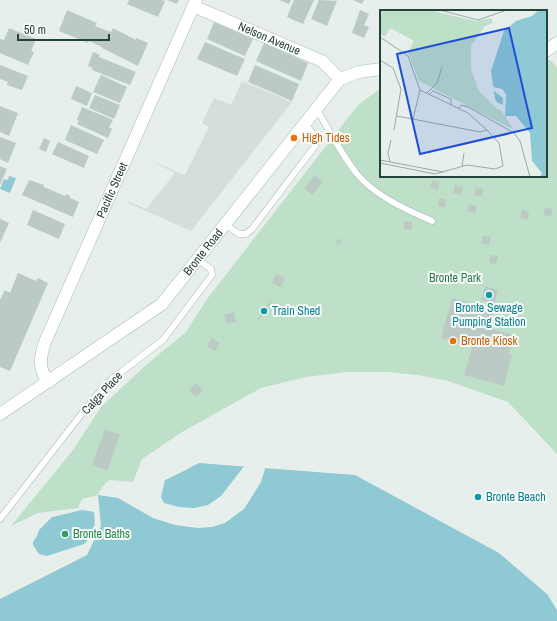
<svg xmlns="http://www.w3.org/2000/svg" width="557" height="621" viewBox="0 0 557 621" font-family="'Archivo Narrow',sans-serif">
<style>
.built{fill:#d4dfda}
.green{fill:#bfe0c8}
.water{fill:#8ec9d4}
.pier{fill:#e6efeb}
.building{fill:#bbcac4}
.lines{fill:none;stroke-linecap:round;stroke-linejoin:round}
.service-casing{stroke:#a8b8b2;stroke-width:7}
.minor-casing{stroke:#a8b8b2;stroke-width:13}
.tertiary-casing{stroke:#a8b8b2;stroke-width:13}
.secondary-casing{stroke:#a4bbb3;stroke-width:13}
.service{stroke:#fff;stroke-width:6}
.minor{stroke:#fff;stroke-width:12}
.tertiary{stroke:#fff;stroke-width:12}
.secondary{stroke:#fff;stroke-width:12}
.food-dot{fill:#e8710a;stroke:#f7fbf9;stroke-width:1.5}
.culture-dot{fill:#0f9aa8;stroke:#f7fbf9;stroke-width:1.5}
.leisure-dot{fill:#2e9e5b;stroke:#f7fbf9;stroke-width:1.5}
.labels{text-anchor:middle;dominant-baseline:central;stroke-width:4;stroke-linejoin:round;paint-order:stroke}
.street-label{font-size:12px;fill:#24423a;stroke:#f7fbf9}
.food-label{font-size:12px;fill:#c56008;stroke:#f7fbf9;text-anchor:start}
.park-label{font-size:12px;fill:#2d7a4b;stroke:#f7fbf9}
.culture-label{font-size:12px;fill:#0d838f;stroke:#f7fbf9;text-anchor:start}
.leisure-label{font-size:12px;fill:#27864d;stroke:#f7fbf9;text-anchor:start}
.inset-road{fill:none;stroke:#98aaa4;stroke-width:1}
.view{fill:#1d4ed8;fill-opacity:0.15;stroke:#1d4ed8;stroke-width:2}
.inset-edge{fill:none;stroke:#24423a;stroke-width:2}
</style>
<rect width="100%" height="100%" fill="#e6efeb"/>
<path class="built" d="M242 81 292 102 191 231 128 203V201L146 209 175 173 147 159 185 175 209 127 202 123 214 98 231 105Z"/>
<path class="green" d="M550 60 557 67V454L508 402 448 381 418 375 387 372H346L306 377 261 388 182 432 142 459 133 482 109 480 103 486 98 495 82 499 78 508 38 513 11 526 73 450 101 407 147 364 186 332 207 299 358 105 381 88V176H546V61Z"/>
<path class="water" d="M9 176 16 178 10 193 0 189 4 179 8 180Z
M199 463 355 475 499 553 547 594 557 610V621H0V599L87 555 101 526 98 495 165 480Z
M82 510 94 512C96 525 94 535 84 544L47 556 39 554 33 545V542L37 536 39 530 52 517Z"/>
<path class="pier" d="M245 465 263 466 265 469 261 482 244 509 225 523 212 527 198 528 175 525 153 518 118 498 98 495 99 493 165 478 189 466 188 469 165 480 161 497 164 503 179 507 194 508 208 505 221 496Z"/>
<path class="building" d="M129 0H162L165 1 158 17 127 4Z
M167 0H179L177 4Z
M279 0H291L289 4Z
M294 0H314L303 24 287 17Z
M319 0 337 1 327 26 311 19Z
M353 0H364L362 4Z
M67 10 97 23 95 26 111 32 113 28 136 40V38L148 43 138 66 102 48V47L89 41 88 43 59 31Z
M360 10 369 14 364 25 369 27 364 38 352 33Z
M214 22 253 39 245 56 207 39Z
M9 28 36 39 31 51 34 52 28 65 0 53V39L4 40Z
M205 42 245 59 237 76 197 59Z
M264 43 308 63 301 81 256 61Z
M93 52 100 55 99 57 136 72 130 85 92 70 93 68 88 66Z
M0 65 28 76 22 90 7 85 8 82 0 79Z
M255 65 299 84 292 101 248 82Z
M101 75 127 87 120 103 93 92Z
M76 86 92 93 87 106 71 99Z
M95 95 120 105 114 119 89 108Z
M0 106 18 113 9 136 0 132Z
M82 107 113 120 109 127 112 129 108 138 77 124 79 121 77 120Z
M71 125 104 140 97 154 65 140Z
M0 137 16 143 8 163 0 159Z
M44 138 50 141 46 152 39 149Z
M58 142 89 156 84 168 52 154Z
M0 166 7 169 0 185Z
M315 175 323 182 312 195 304 188Z
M29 180 44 185V187L65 196 66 194 70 196V198L79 202 73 217 22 195Z
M432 180 439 182 438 190 430 188Z
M455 185 463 187 461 195 453 193Z
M476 187 484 189 482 196 474 195Z
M439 198 447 200 445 208 438 206Z
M469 204 477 206 475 213 467 212Z
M545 207 553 209 551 216 543 215Z
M33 210 65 224 59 239 27 225Z
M522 210 529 212 528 220 520 218Z
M0 219 9 223 0 243Z
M404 221 412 222V230L404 229Z
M483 235 491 237 489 245 481 243Z
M341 239V243L337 244 336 240Z
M490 255 498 256 496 264 489 263Z
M18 273 36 281 38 278 48 283 10 371 0 367V300L5 290 10 293Z
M276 274 285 278 281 287 272 283Z
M485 286 498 290 494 304 481 300Z
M452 298 483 306 482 310 493 313 489 328 514 335 509 354 512 355 504 386 464 375 472 347 441 338Z
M270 301 272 302 258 321 257 320Z
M234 312 236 322 227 324 224 315Z
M212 338 220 343 215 351 207 346Z
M197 383 203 391 195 397 189 389Z
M105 429 120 435 107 471 92 465Z"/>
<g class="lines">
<g class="service-casing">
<path id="service" d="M316 108C329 130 341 154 357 174 375 196 407 210 432 221
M225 224 239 234H246L252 229 315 146C315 135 312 131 304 124
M0 519 94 398 112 379 163 340 212 275 211 269 197 259"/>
</g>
<g class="minor-casing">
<g id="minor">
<path id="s1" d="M193 6 322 61 340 79"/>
<path id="s2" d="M48 382C38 368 40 357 45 342L196 0"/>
</g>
</g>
<g class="tertiary-casing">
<path id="tertiary" d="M546 51 557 43
M340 79 359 72 381 69"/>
</g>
<g class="secondary-casing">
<g id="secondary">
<path id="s3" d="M0 414 162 304 340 79"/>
</g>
</g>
<use href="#service" class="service"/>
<use href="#minor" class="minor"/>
<use href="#tertiary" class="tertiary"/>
<use href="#secondary" class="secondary"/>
</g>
<g class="food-dot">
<circle cx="294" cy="138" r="4"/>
<circle cx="453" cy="341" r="4"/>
</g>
<g class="culture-dot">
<circle cx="489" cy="295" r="4"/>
<circle cx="264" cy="311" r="4"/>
<circle cx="478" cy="497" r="4"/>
</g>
<circle class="leisure-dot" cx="65" cy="534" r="4"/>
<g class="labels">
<g class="street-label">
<text stroke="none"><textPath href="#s1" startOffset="83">Nelson Avenue</textPath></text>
<text stroke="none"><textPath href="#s2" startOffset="208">Pacific Street</textPath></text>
<text stroke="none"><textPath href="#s3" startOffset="262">Bronte Road</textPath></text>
<text transform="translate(102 393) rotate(-47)">Calga Place</text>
</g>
<g class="food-label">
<text x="302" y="138">High Tides</text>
<text x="461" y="341">Bronte Kiosk</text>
</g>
<g class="park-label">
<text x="455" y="278">Bronte Park</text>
</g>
<g class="culture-label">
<text x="489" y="308" text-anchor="middle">Bronte Sewage<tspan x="489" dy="14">Pumping Station</tspan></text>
<text x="272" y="311">Train Shed</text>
<text x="486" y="497">Bronte Beach</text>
</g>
<g class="leisure-label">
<text x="73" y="534">Bronte Baths</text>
</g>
</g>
<g transform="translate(380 10)">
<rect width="167" height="167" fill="#e6efeb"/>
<path d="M0 0H49L95 11 111 8 113 13 105 16 91 36V59L99 81 117 99 121 100 134 120 39 71 28 43 34 31 10 18 5 27 0 24Z" fill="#bfe0c8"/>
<path d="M159 0H167V167H160L162 163 152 151 150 123 136 106H125L115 89 111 61 124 21 136 11 152 6Z" fill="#8ec9d4"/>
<path d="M113 77 122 79 126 84 125 106 114 91 123 95V88L113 80Z" fill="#e6efeb"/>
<path class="inset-road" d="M60 0 98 10 127 0M0 27 28 46 40 80 33 109M0 50 13 58 21 79 14 120M47 83 57 73 62 57M50 84 53 81 71 89V95M79 98 81 95 88 97 134 123 140 131 150 167M17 106 100 122 107 120M0 150 63 162M10 152 8 143 11 130M0 153 55 164 87 155 115 159 123 156 119 133 107 120 88 103 40 80M82 157 84 143"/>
<path class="view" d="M129 18 152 118 40 144 17 44Z"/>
<rect width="167" height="167" class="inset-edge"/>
</g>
<path d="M18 34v6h91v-6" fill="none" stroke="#24423a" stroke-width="2"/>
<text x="24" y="34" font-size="12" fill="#24423a" stroke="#f7fbf9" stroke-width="3" paint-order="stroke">50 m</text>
</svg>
